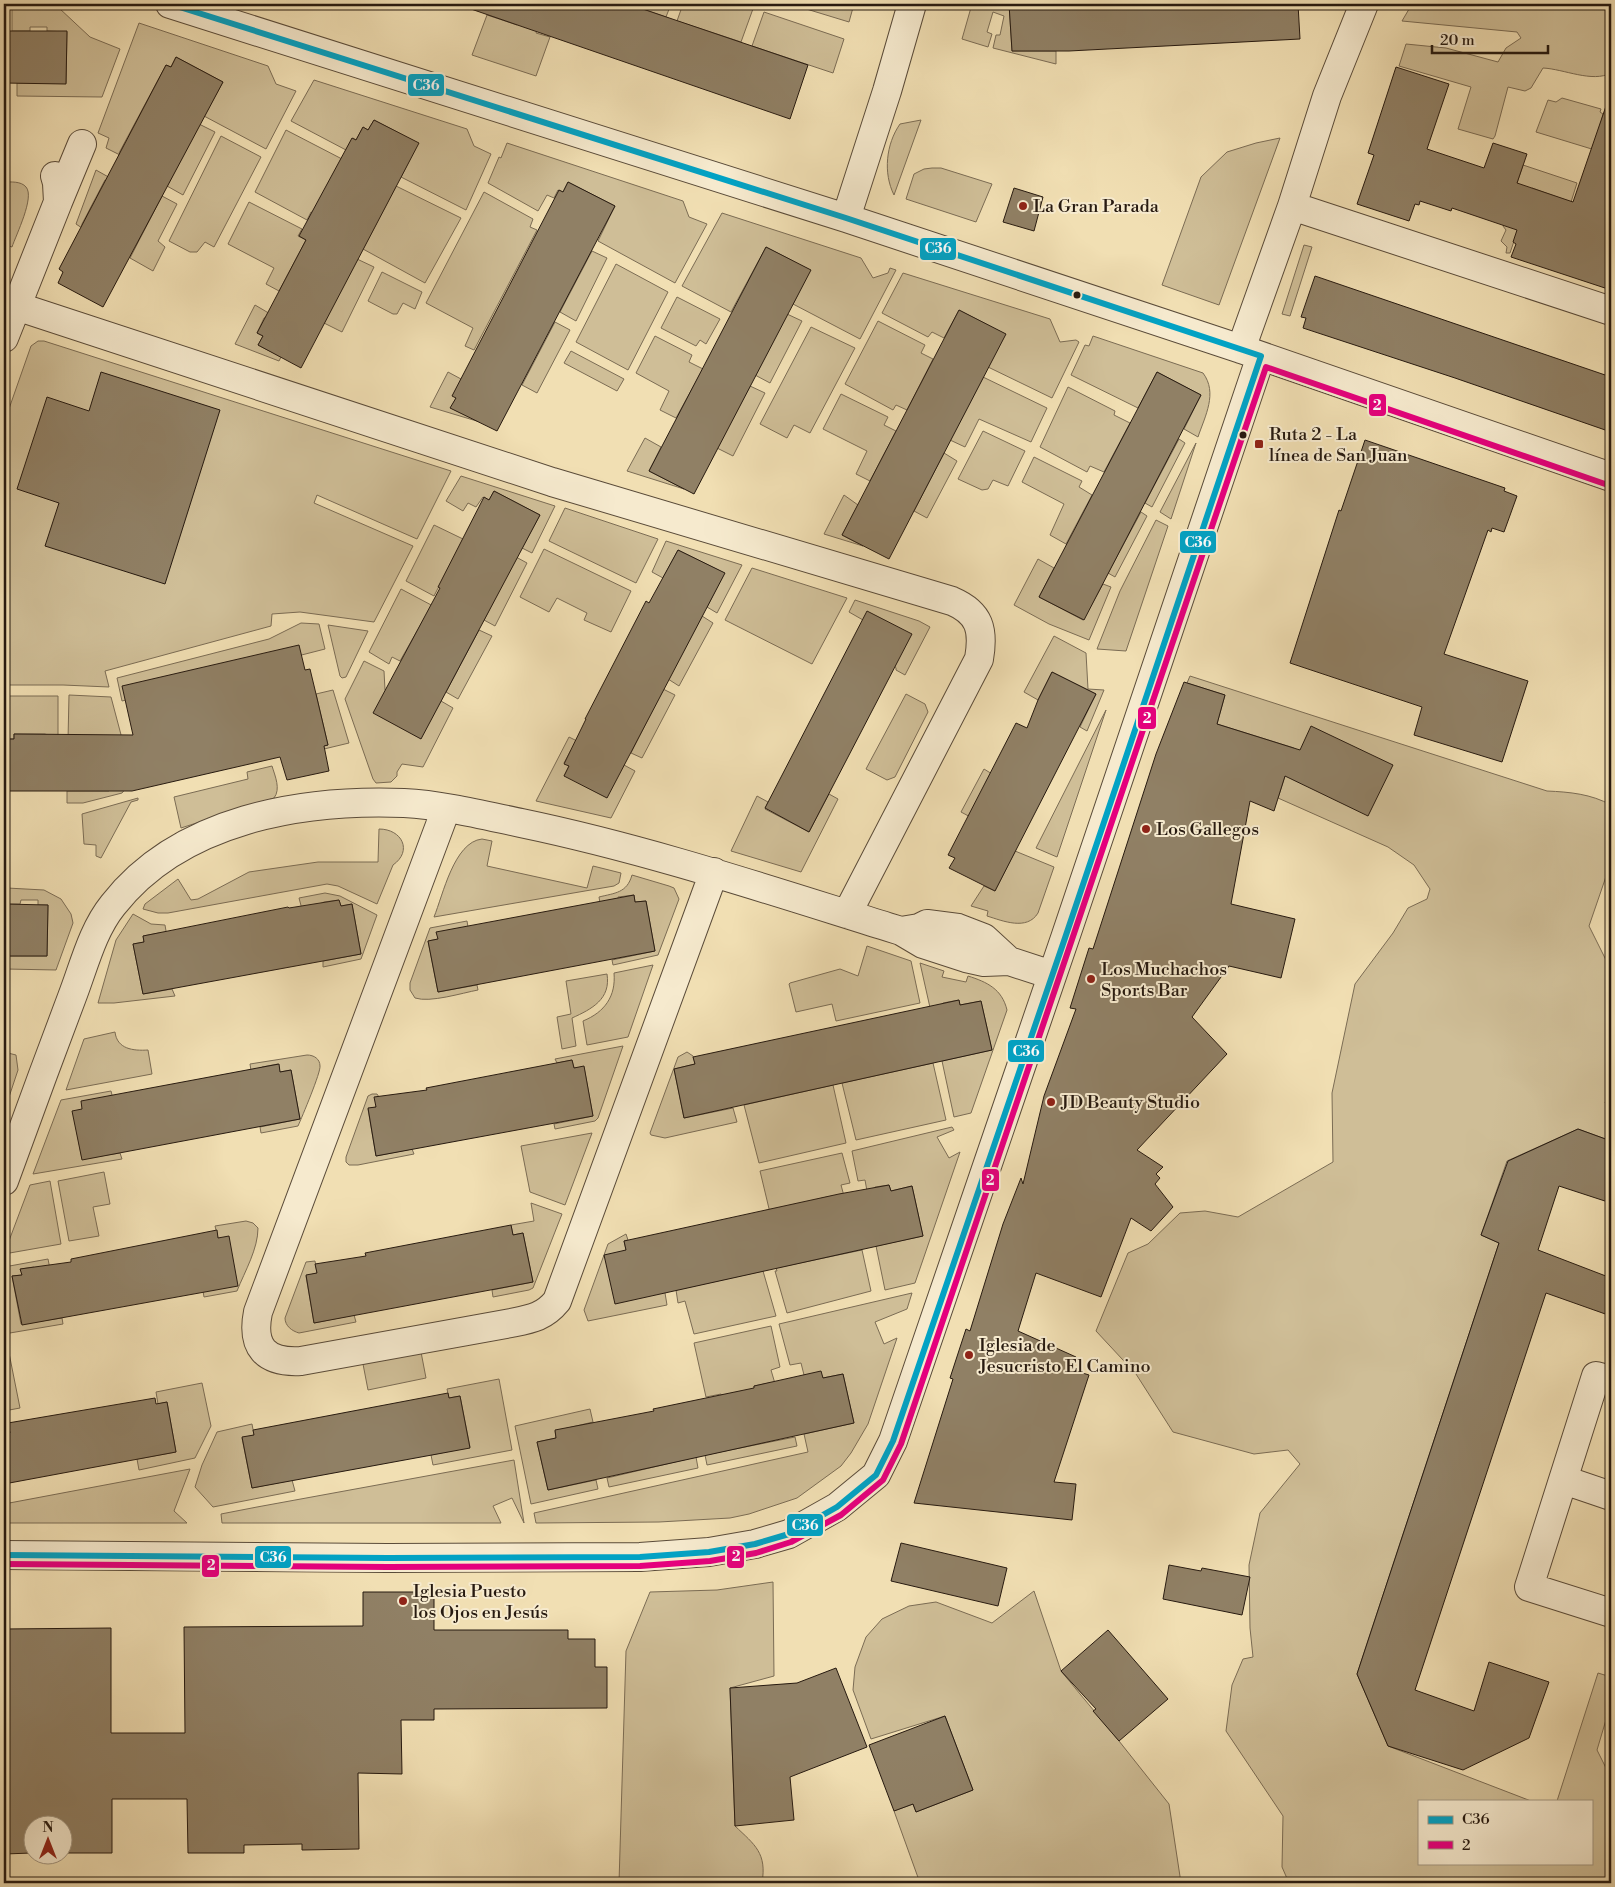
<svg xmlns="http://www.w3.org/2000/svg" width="1615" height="1887" viewBox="0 0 1615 1887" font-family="'Libre Bodoni',serif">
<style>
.green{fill:#cfbe97;stroke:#7b6c54}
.building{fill:#908065;stroke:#271a10}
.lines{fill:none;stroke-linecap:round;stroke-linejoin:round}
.minor-casing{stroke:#5a4b39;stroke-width:30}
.minor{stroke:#f6eace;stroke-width:28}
.bus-1-casing{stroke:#f6eace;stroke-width:10}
.bus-2-casing{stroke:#f6eace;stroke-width:10}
.bus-1{stroke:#02a2c4;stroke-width:6}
.bus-2{stroke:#e5007d;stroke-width:6}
.poi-dot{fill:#8f2418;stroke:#f6eace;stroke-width:2}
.bus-dot{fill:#271a10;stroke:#f6eace;stroke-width:2}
.labels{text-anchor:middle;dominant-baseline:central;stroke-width:4;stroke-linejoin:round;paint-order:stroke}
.poi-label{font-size:18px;fill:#271a10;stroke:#f6eace;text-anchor:start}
.line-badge{stroke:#f6eace;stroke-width:2}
.badge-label{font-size:14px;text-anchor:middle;font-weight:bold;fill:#fff}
</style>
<rect width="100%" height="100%" fill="#f1dfb3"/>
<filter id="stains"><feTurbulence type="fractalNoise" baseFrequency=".004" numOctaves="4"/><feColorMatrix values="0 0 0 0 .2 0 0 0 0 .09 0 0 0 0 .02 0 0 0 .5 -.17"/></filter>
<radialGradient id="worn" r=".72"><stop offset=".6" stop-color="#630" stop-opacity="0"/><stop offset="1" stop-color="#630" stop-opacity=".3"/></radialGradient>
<path class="green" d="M525 4H546L536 33 550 37 536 76 472 55 487 15 517 25Z
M628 4H671L666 17Z
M683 4H748L754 6 741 42 677 21Z
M790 4H854L849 22Z
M972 4H1009L1012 51H1056V64L993 48 996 35H1000L1004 16 993 12 987 32 992 34 988 47 962 39Z
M1412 4H1528L1533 7V4H1611V73C1592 83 1564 69 1543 68L1531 88 1525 91 1508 87 1495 136 1493 139 1458 129 1471 87 1399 66 1406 44 1446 48 1498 62 1506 48 1521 38 1517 32 1402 21Z
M12 8H59L90 37 120 49 102 97 17 96V83H66L67 32 47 31V27H30V31H12Z
M764 12 844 39 833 73 752 46Z
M139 23 268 66 276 84 296 91 266 149 204 116 223 82 176 57 171 67 166 65 119 153 120 155 106 148 109 138 98 133Z
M314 80 467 129 474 146 491 154 466 210 401 177 418 143 374 120 368 130 363 127 356 140 353 138 346 150 291 121Z
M1562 98 1601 109 1600 112 1603 114 1595 150 1536 132 1548 100 1556 102Z
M921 120 894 195C883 173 886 144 900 124Z
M199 124 215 132 183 195 167 186Z
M286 130 342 159 317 215 311 212 307 220 255 192Z
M221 136 261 157 214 247 205 242 197 252H190L169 241Z
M1280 138 1219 305 1162 285 1201 177 1227 152 1256 143Z
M507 143 683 201 689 217 707 224 675 283 598 241 615 206 568 182 563 192 558 190 554 198 547 195 538 211 488 183 499 157 501 158Z
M1523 165 1577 183 1571 202 1532 188 1510 253H1506L1507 247 1501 241 1506 230 1503 226Z
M932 168H941L992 184 976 222 906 199 914 174 924 169Z
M96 170 112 179 111 183 105 180 82 224V228L76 224Z
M4 182C11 182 21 181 26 187 35 197 16 235 12 247L6 245 4 251 6 242Z
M396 186 461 218 425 283 363 249Z
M484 192 533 219 530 227 537 230 474 350 465 346 473 328 426 303Z
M162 196 177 204 158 241 165 247 153 271 130 258Z
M249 202 302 229 298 236 306 240 279 291 266 284 274 268 228 244Z
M722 213 861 258 873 278 888 273 890 268 896 270 860 339 793 304 810 270 766 247 731 312 682 286Z
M1304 245 1312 247 1290 316 1282 314Z
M592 251 607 258 576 321 560 312Z
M357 259 374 267 342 332 324 323Z
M616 264 668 292 628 370 576 342Z
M382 272 422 292 415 309 403 303 397 314H393L368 301Z
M903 273 1050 319 1060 342 1076 340 1079 342 1052 398 988 367 1005 334 959 310 944 338 932 332 928 337 882 313Z
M677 297 720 319 706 344 700 340 696 346 661 328Z
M255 305 272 315 264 318 257 333 263 336 258 345 281 357 279 361 235 344Z
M787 314 802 321 770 383 755 375Z
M878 321 925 345 921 353 933 359 907 410 896 405 893 410 845 384Z
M555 322 570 330 537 393 522 385Z
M811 327 855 348 810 433 794 425 787 438 760 424Z
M655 336 692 355 689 362 703 369 676 418 660 410 669 391 636 373Z
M1093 336 1203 373C1218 393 1205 416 1198 437L1184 429 1201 395 1157 372 1138 408 1071 375 1085 345 1089 346Z
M38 341H44L451 471 417 539 317 495 314 503 413 546 374 622 300 612 272 614 271 626 105 671 109 687 63 685H4V423L31 346Z
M571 351 624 379 617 391 564 363Z
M448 372 461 379 456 398 451 408 480 422 430 407Z
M983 377 1047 408 1031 442 979 419 965 447 950 440Z
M750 386 765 393 733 456 717 448Z
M1068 387 1115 411 1114 415 1130 423 1104 472 1090 466 1087 472 1040 447Z
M841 394 888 417 884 425 896 431 870 481 856 474 867 451 823 429Z
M983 431 1025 451 1008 486 993 480 988 489 982 490 958 479Z
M645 438 661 447 649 471 684 489 627 471Z
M1179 439 1185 443 1152 507 1145 503Z
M1196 443 1171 519 1160 512Z
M944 453 957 461 927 518 914 511Z
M1034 457 1082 481 1079 487 1092 495 1066 544 1050 535 1064 504 1022 482Z
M461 476 555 506 532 553 522 548 540 515 494 491 489 500 483 497 476 507 468 503 463 511 446 501Z
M844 495 858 505 842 535 863 546 824 534Z
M565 508 658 539 636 583 549 541Z
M1141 512 1147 516 1115 577 1108 573Z
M1156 520 1168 526 1126 651 1097 649 1120 591Z
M434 525 463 539 434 596 406 581Z
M666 541 742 565 717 613 707 607 724 573 678 550 663 578 652 572Z
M544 549 631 591 611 632 584 620 587 613 557 598 549 612 520 597Z
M516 557 527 563 495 626 484 620Z
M1038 559 1054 568 1039 597 1083 620 1103 584 1111 587 1089 640 1049 624 1014 605Z
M752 568 847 598 812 664 725 620Z
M401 589 435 607 425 617 400 661 392 657 389 664 369 652Z
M855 600 919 621 930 627 905 675 896 670V668L863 620 849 612Z
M702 616 713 623 679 686 668 679Z
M301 623 319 624 325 649 122 701 117 678 269 639Z
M328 625 368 631 346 677 342 678 340 676Z
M479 630 492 636 458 699 446 692Z
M1054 636 1086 653 1088 689 1104 690 1087 731 1080 727 1096 694 1052 672 1038 700 1024 692Z
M364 661 384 671 385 690 441 701 453 708 423 767 402 764 397 772V776L391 782 376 783 373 779 345 699Z
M1190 676 1547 791C1570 792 1591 794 1611 805V862L1589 926 1611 970V1084L1605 1103 1611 1106V1141L1578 1129 1507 1161 1481 1235 1499 1243 1357 1674 1388 1746 1531 1801H1419V1863H1591V1801H1557L1598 1673 1611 1677V1703L1597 1750 1611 1778V1883H1289L1282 1867 1283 1816 1226 1731 1232 1685 1243 1659 1253 1657 1250 1628 1249 1565 1260 1513 1300 1464 1288 1450 1254 1454 1173 1432 1136 1374 1096 1331 1128 1253 1148 1244 1180 1213 1205 1211 1238 1217 1333 1162 1332 1093 1355 984 1393 933 1408 908 1427 899 1430 889 1414 865 1388 847 1278 798 1294 748 1217 724 1225 695 1187 683Z
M663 689 675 695 642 758 631 753Z
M333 690 349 743 324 749 323 746 328 745 316 694Z
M906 694 925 704 928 712 895 777 887 780 866 769Z
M69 695 111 697 133 780 122 793 83 803H67V791H109L68 740Z
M4 696H58V740L45 734H14V739H4Z
M1106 710 1057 857 1036 848Z
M569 737 581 743 571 750 564 763 569 766 564 776 624 765 635 771 611 818 536 801Z
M272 766C275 776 281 789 274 798L181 828 174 797 248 779 247 772Z
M984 769 997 777 976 820 961 812Z
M829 794 838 799 801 872 731 851 757 796 768 802 765 809 809 832Z
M138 798V800L131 802 101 858 96 856V845L84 844 82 814Z
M379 829C402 829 413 851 393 865L377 904 338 886 327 884 168 913H158L143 909 145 904 178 879 191 900 198 899 249 872 318 862H378Z
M482 839 492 841 487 866 587 888 593 866 621 873 619 883 614 886 434 917C443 895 454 842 482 839Z
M1015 851 1054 867 1038 913C1027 931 1003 921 987 916L988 911 971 906 984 886 995 891Z
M632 875 669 886 674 888 679 899 658 955 613 965 612 960 655 951 646 901 635 902 634 895 618 897 619 906 601 909 599 897C615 893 627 893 632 875Z
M7 888 44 890 61 899 71 914 73 923 56 970 6 969V956H47L48 905H38V900H21L20 904H7Z
M325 893 340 896 377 915 361 959 323 967V961L361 954 352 904 341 906 339 900 324 902 303 913 299 898Z
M133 914 151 924 165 925 167 937 159 933 143 936 144 942 133 944 143 994 172 989 175 996 114 1003H98L116 940Z
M467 921 469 933 428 941 438 992 477 985 478 990C462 993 430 1003 415 998L410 990V983L430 928Z
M867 946 911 961 920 1003 836 1021 832 1004 796 1012 789 984 790 983 840 969 858 976Z
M920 963 944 971 942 977 966 982 968 976C987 982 1002 989 1007 1010L971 1113 954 1117 942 1061 992 1050 981 1001 960 1005 959 1000 943 1003 944 1009 931 1012Z
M653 965 628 1037 587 1045 583 1021C605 1012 616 996 614 973Z
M607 974C611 999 592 1009 572 1018L576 1046 562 1049 557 1017 571 1014 566 981Z
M115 1032C117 1049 133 1051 148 1050L152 1074 66 1090 84 1039Z
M623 1046 598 1118 595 1121 555 1129 554 1124 593 1116 584 1067 574 1068 572 1060 557 1063 555 1059Z
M4 1052 16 1055 18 1070 4 1112Z
M687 1052 693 1056 695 1064 674 1069 684 1118 733 1108 737 1122 665 1138 651 1135 650 1133 678 1057Z
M307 1055C314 1055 320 1059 320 1066 321 1072 302 1117 298 1126L261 1133 260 1127 300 1119 291 1070 280 1072 278 1064 262 1067 252 1077 250 1064Z
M933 1063 946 1120 856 1140 842 1083Z
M833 1085 846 1143 759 1163 744 1105Z
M111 1091 114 1103 73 1112 82 1159 120 1153 122 1159 33 1174 61 1100Z
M372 1094H377L379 1097 376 1107 368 1109 376 1156 412 1149 414 1154 358 1165H349L346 1162V1157L368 1096Z
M952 1127 954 1130 937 1137 949 1158 960 1152 915 1283 885 1290 876 1246 923 1236 912 1186 891 1191 889 1185 875 1187V1189L867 1191 865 1180 858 1181 852 1151Z
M592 1133 565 1205 530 1192 521 1146Z
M842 1153 850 1183 841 1185 844 1196C823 1193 791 1210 771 1217L760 1171Z
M104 1172 110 1204 93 1207 99 1236 69 1241 58 1181Z
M50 1181 61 1244 4 1254 30 1185Z
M531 1203 562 1214 533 1288 529 1290 493 1297 492 1290 533 1282 523 1233 513 1235 511 1225 534 1221Z
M246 1221 253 1223 258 1228C258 1249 245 1271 237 1291L204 1297 203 1291 218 1238 215 1226Z
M626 1234 628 1240 624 1241 626 1250 665 1293 667 1305 588 1321 584 1310 608 1244Z
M862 1250 871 1291 787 1313 775 1271H777L776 1268Z
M48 1259 50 1269 34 1271V1267L21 1269 22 1275 12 1276 21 1324 62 1318 63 1324 4 1334V1267Z
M315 1261 317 1273 306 1276 314 1323 354 1315 356 1322 299 1333C292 1331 285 1326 285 1318L306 1262Z
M763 1271 776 1316 694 1334 685 1301 678 1303 676 1290Z
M912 1293 907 1309 875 1322 884 1344 897 1338 868 1424 851 1453 841 1466 797 1498 749 1514 730 1518 659 1522 536 1523 534 1513 808 1452 804 1434 854 1423 843 1374 823 1378 804 1375 801 1363 790 1365 779 1324Z
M771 1326 780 1367 771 1370 776 1387 769 1383 754 1386 755 1393 723 1399 721 1394 706 1397 694 1343Z
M7 1343 20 1408 4 1411V1344Z
M421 1352 426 1378 368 1390 363 1364Z
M499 1379 512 1450 433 1465 431 1455 470 1447 460 1396 449 1398 447 1389Z
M202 1383 211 1426 195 1458 139 1470 137 1459 176 1452 167 1402 158 1404 156 1392Z
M590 1409 593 1422 555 1431 556 1438 537 1442 548 1490 596 1480 598 1489 531 1504 515 1426Z
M252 1424 254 1435 242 1438 252 1488 292 1480 295 1491 213 1507 195 1487 202 1465 217 1432Z
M795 1437 797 1446 707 1465 705 1455Z
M696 1457 698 1468 609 1487 607 1478Z
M514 1460 524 1523 512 1498 493 1506 501 1523H222L221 1514 257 1507Z
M190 1469 174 1511 187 1523H4V1504Z
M773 1582 774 1676 730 1688 735 1826C755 1845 767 1853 762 1883H619L626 1651 650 1592 717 1590Z
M1034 1591 1061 1671 1119 1741 1169 1804 1181 1883H920L894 1811 913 1804 916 1812 973 1790 945 1716 871 1739 853 1690 855 1667 866 1637 882 1619 909 1606 936 1602 992 1623Z"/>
<path class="building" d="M472 4H628L808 65 790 119 471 9Z
M1009 4H1298L1300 39 1069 51H1012Z
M4 31H67L66 84 4 83Z
M176 57 223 82 103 307 58 283 63 272 59 269 166 65 171 67Z
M1396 67 1449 84 1427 149 1484 168 1493 143 1527 154 1517 183 1573 202 1606 106 1611 107V290L1511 257 1516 244 1513 242 1517 230 1452 208 1451 211 1420 201 1419 205 1415 204 1409 221 1357 204 1374 155 1368 153Z
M374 120 419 143 301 368 258 345 263 336 257 333 306 240 299 236 352 138 356 140 363 127 368 130Z
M568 182 615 206 497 431 450 408 456 398 452 396 559 190 563 192Z
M1014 188 1043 197 1034 231 1003 222Z
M766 247 811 270 694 494 649 471Z
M1315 276 1611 377V432L1455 378 1303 328 1306 318 1301 317Z
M959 310 1006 334 889 559 842 535Z
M101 372 220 410 165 584 45 546 59 503 17 489 47 397 89 411Z
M1157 372 1201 395 1084 620 1039 597Z
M1365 440 1505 488 1504 491 1517 496 1504 532 1492 528 1491 532 1488 530 1444 654 1528 681 1502 762 1414 735 1422 707 1290 663 1339 510 1341 511Z
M494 491 540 515 421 739 373 713 440 588 438 587 484 497 489 500Z
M678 550 725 573 607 798 564 776 569 766 564 764 586 719H585L646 601 649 603Z
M867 611 912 634 809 832 765 808Z
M299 645 305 670 310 669 316 694 328 745 324 746 329 771 287 780 280 757 132 791H4V739H14V734L133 735 122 686Z
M1052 672 1096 694 995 891 949 868 955 858 948 855 1016 723 1027 728 1038 700Z
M1184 682 1225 695 1217 724 1300 750 1311 726 1393 765 1368 816 1285 776 1274 811 1250 801 1231 904 1295 919 1281 978 1229 966 1192 1017 1227 1054 1137 1150 1163 1167 1156 1174 1160 1178 1155 1184 1173 1207 1151 1231 1131 1218 1101 1297 1036 1273 1018 1331 1076 1357 1073 1370 1089 1375 1054 1482 1076 1484 1072 1520 914 1503 953 1379 950 1378 966 1329 970 1331 1003 1224 1021 1178 1023 1184 1044 1096 1076 1009 1070 1008 1089 948 1093 949 1156 754Z
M634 895 635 902 646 901 655 951 438 992 428 941 438 939 436 932Z
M339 900 341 906 352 904 361 954 143 994 133 944 144 942 143 936 288 907 289 908Z
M4 904 48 905 47 956H4Z
M959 1000 960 1005 981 1001 992 1050 684 1118 674 1069 695 1064 693 1057Z
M572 1060 574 1068 584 1066 593 1116 376 1156 368 1108 376 1107 374 1097 427 1090 426 1088Z
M279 1064 280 1072 291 1070 300 1119 82 1160 72 1111 82 1109 81 1101Z
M1578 1129 1611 1141V1203L1559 1186 1538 1250 1611 1278V1316L1546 1293 1415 1690 1474 1711 1489 1662 1549 1682 1529 1738 1463 1770 1388 1746 1357 1674 1499 1243 1481 1235 1508 1161Z
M889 1185 891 1191 912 1186 923 1236 615 1304 604 1255 626 1250 624 1241 839 1194Z
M511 1225 513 1235 523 1233 533 1282 314 1323 306 1275 317 1273 315 1264 366 1256 365 1253Z
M217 1230 218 1238 229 1236 238 1286 22 1325 12 1276 22 1275 20 1269 71 1262V1259Z
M821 1371 823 1378 843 1374 854 1423 548 1490 537 1442 556 1438 555 1430 654 1411 653 1409 754 1388V1386Z
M448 1393 449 1398 460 1396 470 1448 252 1488 242 1437 254 1435 253 1430Z
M155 1398 156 1404 167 1402 176 1452 4 1484V1434L10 1433 8 1423Z
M901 1543 1007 1568 998 1606 891 1581Z
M1169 1565 1201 1571 1202 1568 1250 1577 1242 1615 1163 1599Z
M363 1592H434V1630H568V1639H595V1667H607V1708L434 1709V1720H401L402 1774 358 1773 359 1849 302 1850V1844L244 1845V1853H188L187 1799H112V1853H62V1824H32V1853L4 1854V1629L111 1628V1733H185L184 1627 363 1626Z
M1108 1630 1168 1699 1119 1741 1093 1711 1096 1709 1061 1671Z
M836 1668 867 1747 790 1777 794 1820 735 1826 730 1688 797 1683Z
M945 1716 973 1790 916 1812 913 1804 894 1811 869 1745Z"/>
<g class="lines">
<g class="minor-casing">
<path id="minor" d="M170 4 846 218 1241 349 1611 477
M58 202 82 144
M1292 206 1611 311
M846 218 887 91 912 4
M16 306 552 482 952 601C980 613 984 630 979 659L847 914
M4 338 58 202 57 183 55 176
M1241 349 1292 206 1327 96 1364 4
M446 809 258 1312C251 1347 265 1363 301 1361L511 1323C531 1319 544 1317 557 1301L714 872
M901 931 919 928 927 924 958 928 984 938 1009 961
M4 1181C26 1120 49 1058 72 997 84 966 92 931 113 905 180 819 302 799 404 803 443 805 483 815 521 823 646 849 766 889 888 927L901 931 923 944 966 958 984 962 1009 961 1052 975
M1611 1380 1596 1376 1529 1587 1611 1613
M1564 1480 1611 1496
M4 1555 388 1558 640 1557 709 1552 755 1544 789 1534 837 1507 876 1475 893 1441 1065 938 1261 356"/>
</g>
<use href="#minor" class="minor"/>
<g class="bus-1-casing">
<path id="bus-1" d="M4 1555 388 1558 640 1557 709 1552 755 1544 789 1534 837 1507 876 1475 893 1441 1065 938 1261 356 846 218 170 4"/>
</g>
<g class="bus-2-casing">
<path id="bus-2" d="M4 1564 388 1567 640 1566 710 1561 756 1553 791 1542 841 1515 883 1480 901 1444 1266 367 1608 485"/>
</g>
<use href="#bus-1" class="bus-1"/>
<use href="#bus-2" class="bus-2"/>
</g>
<g class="poi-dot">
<circle cx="1023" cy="206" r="5"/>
<rect x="1254" y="439" width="10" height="10" rx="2.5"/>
<circle cx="1146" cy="829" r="5"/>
<circle cx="1091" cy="979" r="5"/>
<circle cx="1051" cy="1102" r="5"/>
<circle cx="969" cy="1355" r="5"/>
<circle cx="403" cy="1601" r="5"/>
</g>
<g class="bus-dot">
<circle cx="1077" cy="295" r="4.5"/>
<circle cx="1243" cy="435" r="4.5"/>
</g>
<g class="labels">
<g class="poi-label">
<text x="1033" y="206">La Gran Parada</text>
<text x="1269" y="434">Ruta 2 - La<tspan x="1269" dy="21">línea de San Juan</tspan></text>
<text x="1156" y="829">Los Gallegos</text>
<text x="1101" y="969">Los Muchachos<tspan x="1101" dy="21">Sports Bar</tspan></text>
<text x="1061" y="1102">JD Beauty Studio</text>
<text x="979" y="1345">Iglesia de<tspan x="979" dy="21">Jesucristo El Camino</tspan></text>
<text x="413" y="1591">Iglesia Puesto<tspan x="413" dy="21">los Ojos en Jesús</tspan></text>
</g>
</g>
<g class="line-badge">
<rect x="407" y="73" width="38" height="24" rx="5" fill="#02a2c4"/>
<rect x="919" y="237" width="38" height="24" rx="5" fill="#02a2c4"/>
<rect x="1368" y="393" width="19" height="24" rx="5" fill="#e5007d"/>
<rect x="1179" y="530" width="38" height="24" rx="5" fill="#02a2c4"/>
<rect x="1137" y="706" width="20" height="24" rx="5" fill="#e5007d"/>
<rect x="1007" y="1039" width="38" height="24" rx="5" fill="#02a2c4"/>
<rect x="981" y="1168" width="19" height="24" rx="5" fill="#e5007d"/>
<rect x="786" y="1513" width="38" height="24" rx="5" fill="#02a2c4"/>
<rect x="726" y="1545" width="19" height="24" rx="5" fill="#e5007d"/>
<rect x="254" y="1545" width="38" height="24" rx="5" fill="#02a2c4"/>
<rect x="201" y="1554" width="19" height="24" rx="5" fill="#e5007d"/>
</g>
<g class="badge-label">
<text x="426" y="90">C36</text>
<text x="938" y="253">C36</text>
<text x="1377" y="410">2</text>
<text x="1198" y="547">C36</text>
<text x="1147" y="723">2</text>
<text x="1026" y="1056">C36</text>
<text x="990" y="1185">2</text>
<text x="805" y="1530">C36</text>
<text x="736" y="1561">2</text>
<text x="273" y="1562">C36</text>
<text x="211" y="1570">2</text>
</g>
<rect width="1615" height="1887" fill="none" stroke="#f1dfb3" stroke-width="20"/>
<rect x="5" y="5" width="1605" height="1877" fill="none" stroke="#271a10" stroke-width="2.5"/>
<rect x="10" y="10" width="1595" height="1867" fill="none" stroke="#271a10"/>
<rect x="1418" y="1800" width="175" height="65" fill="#f6eace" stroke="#a39782"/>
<rect x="1428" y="1816" width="25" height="8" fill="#02a2c4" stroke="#a39782"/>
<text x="1462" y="1824" font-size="15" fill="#271a10">C36</text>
<rect x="1428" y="1841" width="25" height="8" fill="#e5007d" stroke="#a39782"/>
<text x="1462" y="1850" font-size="15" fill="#271a10">2</text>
<g transform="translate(48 1840)"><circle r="24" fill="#f6eace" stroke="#a39782"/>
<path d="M0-4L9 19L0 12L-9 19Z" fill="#8f2418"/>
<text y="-8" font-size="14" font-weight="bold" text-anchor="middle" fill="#271a10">N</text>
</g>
<path d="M1432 45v8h116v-8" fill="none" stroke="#271a10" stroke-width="2.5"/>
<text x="1440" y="45" font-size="15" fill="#271a10" stroke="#f6eace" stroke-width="4" paint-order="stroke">20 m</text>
<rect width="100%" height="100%" filter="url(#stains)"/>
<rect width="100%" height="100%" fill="url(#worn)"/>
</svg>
